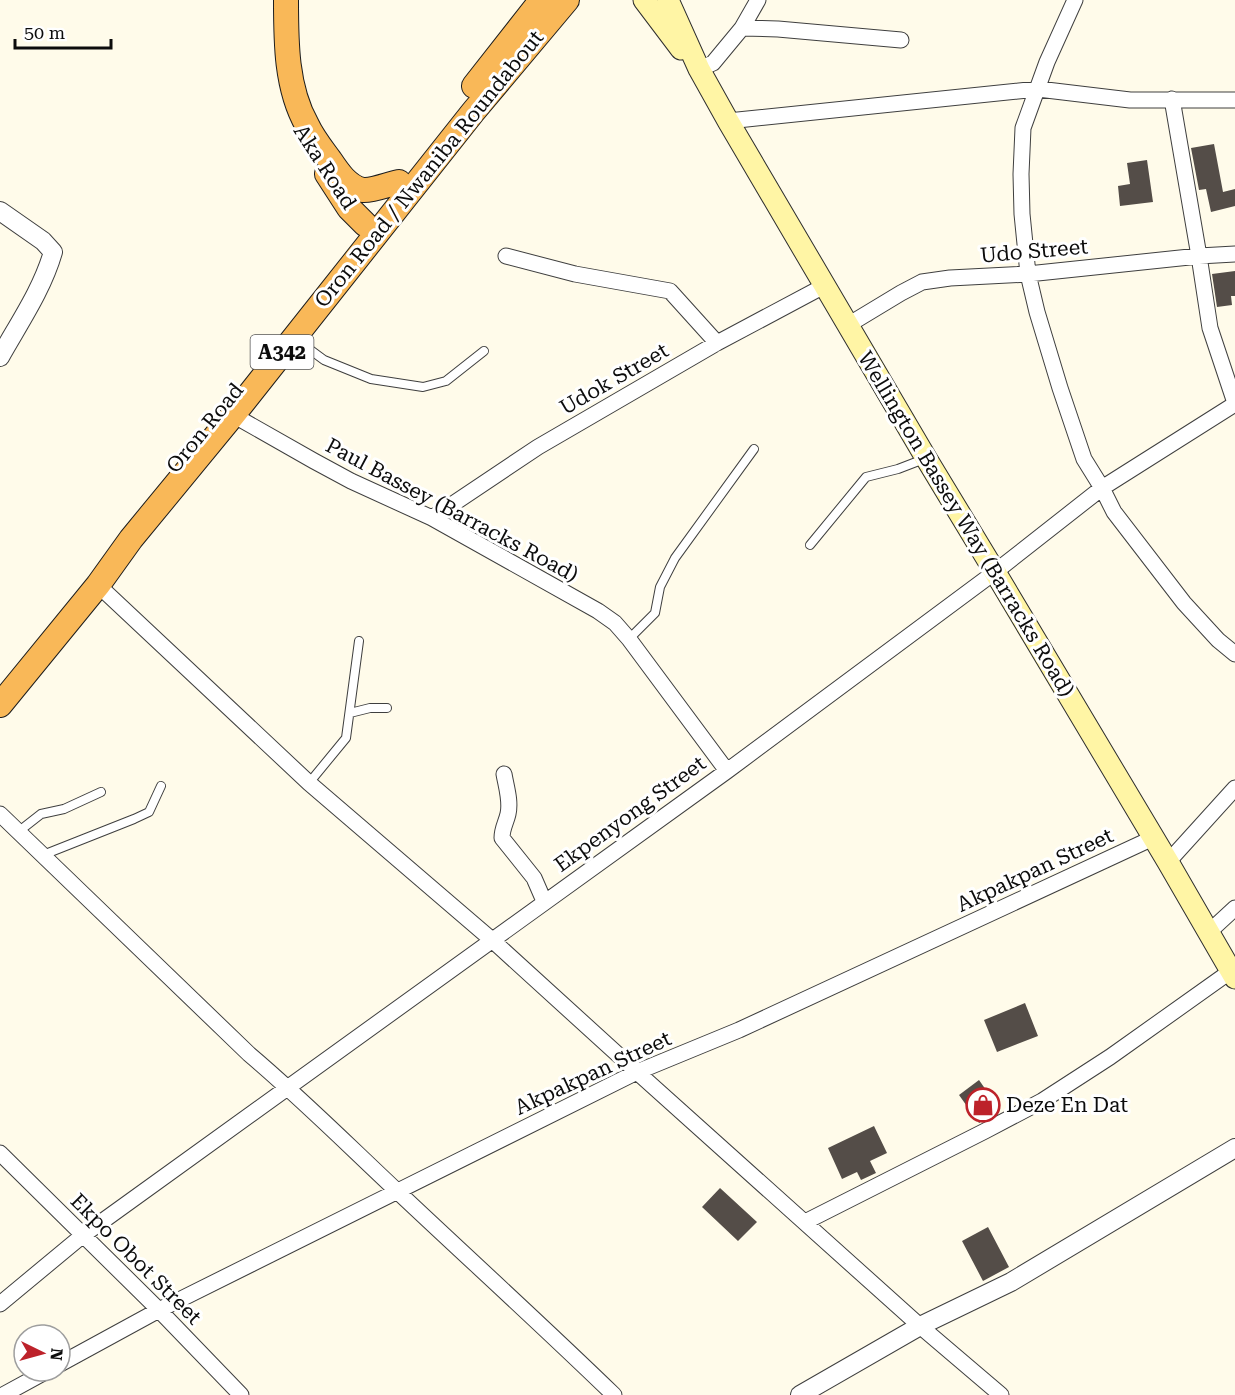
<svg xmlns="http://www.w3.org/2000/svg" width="1235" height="1395" viewBox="0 0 1235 1395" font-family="'Roboto Serif',serif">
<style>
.building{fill:#544d48}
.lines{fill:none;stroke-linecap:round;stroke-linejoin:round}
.service-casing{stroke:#3f3f3f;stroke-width:10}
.minor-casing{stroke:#3f3f3f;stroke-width:17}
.tertiary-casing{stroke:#3f3f3f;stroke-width:20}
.secondary-casing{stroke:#2e2e2e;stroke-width:23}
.trunk-casing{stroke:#1d1d1d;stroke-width:26}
.service{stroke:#fff;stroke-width:8}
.minor{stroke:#fff;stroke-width:15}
.tertiary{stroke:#fff;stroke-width:18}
.secondary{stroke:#fff5a5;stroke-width:21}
.trunk{stroke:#f9b858;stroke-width:24}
.labels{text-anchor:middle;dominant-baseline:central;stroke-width:6;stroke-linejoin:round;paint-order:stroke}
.shield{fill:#fff;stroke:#555;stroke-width:1.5}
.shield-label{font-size:20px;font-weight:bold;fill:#0c0c0c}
.street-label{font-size:21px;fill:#0c0c0c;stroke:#fff}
.poi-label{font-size:21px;fill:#0c0c0c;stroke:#fff;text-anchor:start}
</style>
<rect width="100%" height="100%" fill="#fffbea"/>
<path class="building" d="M1214 144 1223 192 1235 189V206L1211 212 1206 189 1199 190 1191 148Z
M1147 160 1153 202 1120 206 1118 186 1130 184 1127 163Z
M1235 271V296H1231L1232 305 1217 307 1212 274Z
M1025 1003 1038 1036 997 1052 984 1020Z
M979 1080 1000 1110 979 1123 959 1095Z
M874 1126 887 1153 870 1161 876 1173 861 1180 857 1172 842 1179 828 1148Z
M720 1188 757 1222 738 1241 702 1207Z
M988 1227 1009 1267 983 1281 962 1241Z"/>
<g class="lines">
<g class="service-casing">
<path id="service" d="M297 340 324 360 371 379 423 387 446 381 484 351
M810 545 866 477 898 469 924 459
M629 639 655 613 660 587 675 558 754 449
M350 713 370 708H387
M309 783 346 738 359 641
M18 832 41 814 64 809 101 792
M43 855 134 819 149 812 161 786"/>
</g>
<g class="minor-casing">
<path id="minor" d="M1075 0 1047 62 1023 128 1021 174 1022 214 1028 274 1037 312 1060 388 1084 459 1102 488 1114 512 1184 603 1218 640 1235 654
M742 28 778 29 901 40
M699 69 713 63 742 28 758 0
M1172 99 1199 256 1210 328 1235 403
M728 121 1038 89 1130 100H1235
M506 256 575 274 670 291 717 343
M848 325 901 293 922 282 950 278 1028 274 1199 256 1235 254
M233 415 314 461 351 481 432 518 598 611 615 623 629 639 727 771
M432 518 538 447 717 343 824 286
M98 585 309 783 492 940 637 1072 920 1326 1001 1395
M504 774C506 786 511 801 508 814 506 823 502 828 502 838L534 878 544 901
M0 814 249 1054C301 1098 348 1145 397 1191 469 1259 543 1326 614 1395
M1168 862 1235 788
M1209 932 1235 908
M0 1153 159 1310 241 1395
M805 1222 985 1131 1042 1101 1110 1057 1231 971
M0 1304 82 1236 727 771 995 572 1102 488 1235 404
M60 1364 159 1310 637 1072 739 1030 1153 838
M3 1395 47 1371"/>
</g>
<g class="tertiary-casing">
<path id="tertiary" d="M0 211 43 241 53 252C42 290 19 323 0 357
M800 1395 920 1326 1011 1282 1235 1148"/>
</g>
<g class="secondary-casing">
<path id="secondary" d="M644 0 681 49
M668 0 699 69 728 121 926 458 995 572 1168 862 1235 978"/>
</g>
<g class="trunk-casing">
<path id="trunk" d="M286 0C286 42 286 88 307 125 313 138 322 149 330 160 338 172 348 187 363 190 372 191 389 184 399 182
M474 86 536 7 540 0
M327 174 349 208 365 224
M0 705 98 585 131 539 233 415 473 112 567 0"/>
</g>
<use href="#service" class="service"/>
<use href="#minor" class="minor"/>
<use href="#tertiary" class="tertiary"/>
<use href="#secondary" class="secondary"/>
<use href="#trunk" class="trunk"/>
</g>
<defs>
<g id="shop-ring" transform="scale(1.725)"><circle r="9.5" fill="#fff" stroke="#bd222a" stroke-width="1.5"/><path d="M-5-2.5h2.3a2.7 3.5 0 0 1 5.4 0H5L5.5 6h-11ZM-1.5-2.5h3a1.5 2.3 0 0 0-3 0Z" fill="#bd222a"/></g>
</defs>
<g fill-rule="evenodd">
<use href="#shop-ring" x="983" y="1105"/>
</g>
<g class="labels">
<rect class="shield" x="250.5" y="335" width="63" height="34" rx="4.5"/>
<g class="shield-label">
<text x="282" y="352">A342</text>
</g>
<g class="street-label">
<text transform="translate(325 167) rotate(57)">Aka Road</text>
<text transform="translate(429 169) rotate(-51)">Oron Road / Nwaniba Roundabout</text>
<text transform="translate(1034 251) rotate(-5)">Udo Street</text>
<text transform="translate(614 379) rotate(-30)">Udok Street</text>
<text transform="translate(205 428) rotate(-51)">Oron Road</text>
<text transform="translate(452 510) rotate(28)">Paul Bassey (Barracks Road)</text>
<text transform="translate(966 524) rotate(59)">Wellington Bassey Way (Barracks Road)</text>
<text transform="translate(630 814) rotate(-36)">Ekpenyong Street</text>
<text transform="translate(1035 870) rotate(-25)">Akpakpan Street</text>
<text transform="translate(593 1073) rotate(-25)">Akpakpan Street</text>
<text transform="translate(136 1259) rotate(45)">Ekpo Obot Street</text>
</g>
<g class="poi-label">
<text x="1006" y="1105">Deze En Dat</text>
</g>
</g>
<g transform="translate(42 1353) rotate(95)"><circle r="28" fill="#ffffff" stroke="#9e9e9e" stroke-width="1.5"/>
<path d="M0-4.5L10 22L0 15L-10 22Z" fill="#bd222a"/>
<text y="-9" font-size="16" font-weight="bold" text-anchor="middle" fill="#0c0c0c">N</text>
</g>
<path d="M15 39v9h96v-9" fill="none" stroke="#0c0c0c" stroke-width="3"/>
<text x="24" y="39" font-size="18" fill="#0c0c0c" stroke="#ffffff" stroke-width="4.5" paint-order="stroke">50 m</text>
</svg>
